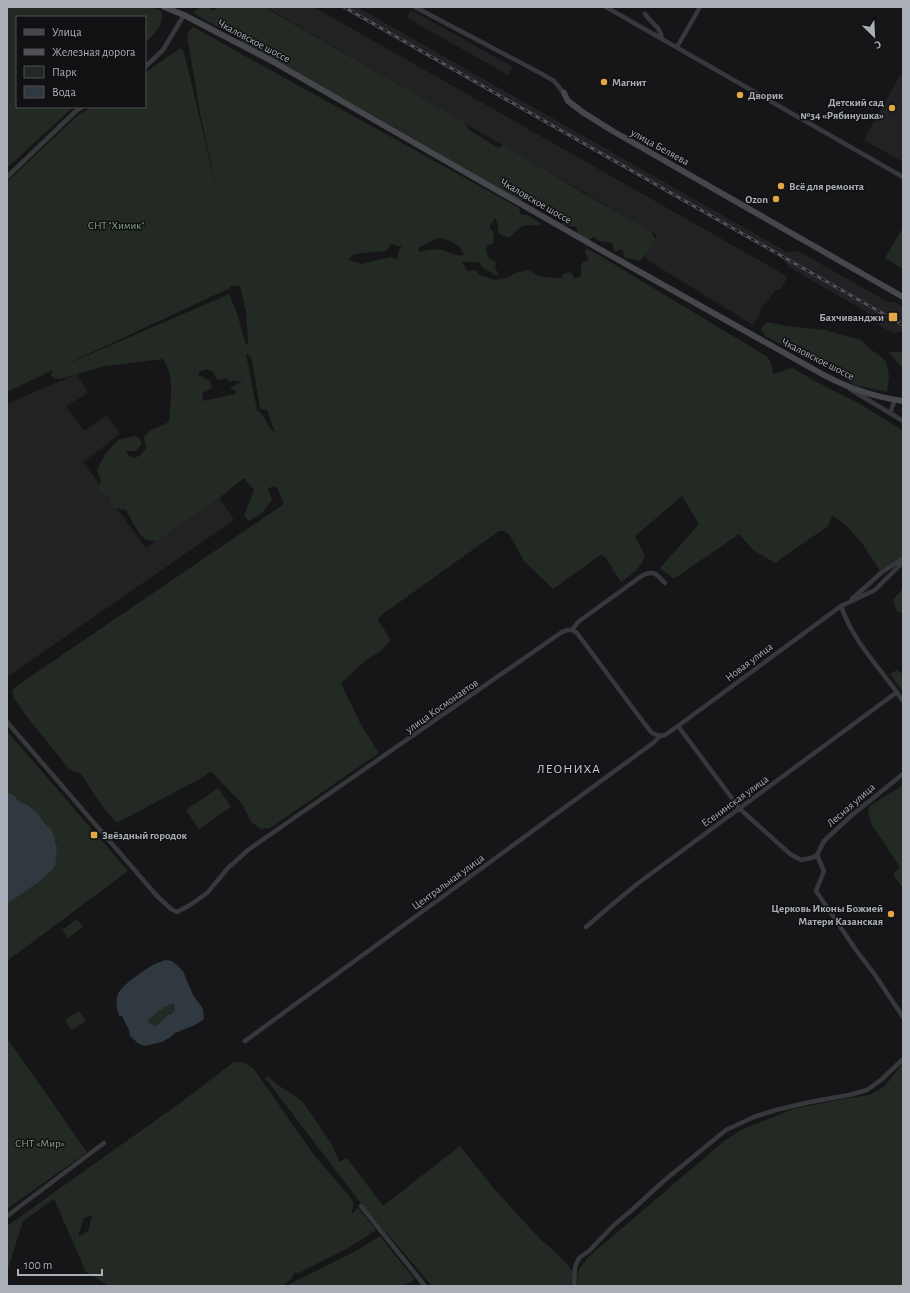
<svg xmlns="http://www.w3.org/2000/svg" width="910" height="1293" viewBox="0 0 910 1293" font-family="'Alegreya Sans',sans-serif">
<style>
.built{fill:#222225}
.green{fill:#232a23;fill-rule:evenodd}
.water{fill:#30393f;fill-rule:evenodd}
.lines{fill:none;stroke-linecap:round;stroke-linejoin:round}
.street{stroke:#37383c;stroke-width:4.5}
.secondary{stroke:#46474c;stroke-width:6}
.rail-casing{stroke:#515257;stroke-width:3}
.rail{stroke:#111113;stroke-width:1.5;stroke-dasharray:4.5;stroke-linecap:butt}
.poi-dot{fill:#e1a845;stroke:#111113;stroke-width:1.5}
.labels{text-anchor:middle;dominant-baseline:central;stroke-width:3;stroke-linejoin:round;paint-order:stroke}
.street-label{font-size:11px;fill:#a9aeb7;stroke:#111113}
.poi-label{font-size:11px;font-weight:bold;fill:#a9aeb7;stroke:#111113;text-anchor:start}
.park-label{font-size:11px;fill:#82a083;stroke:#111113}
.quarter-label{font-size:13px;letter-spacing:1px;fill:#cacdd3;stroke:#111113}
</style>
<rect width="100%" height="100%" fill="#161618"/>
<path class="built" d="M270 7H314L785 275 787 278 781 289H777L760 309 759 316 753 325 644 258 657 235 269 9Z
M339 7H357L787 252 798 251 888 302H895L903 307V333L900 331 894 334 874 322 865 311 789 267 782 258Z
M411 10 513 67 508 75 407 18Z
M903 74V162L864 140 900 75Z
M77 374 88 393 66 406 84 431 107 415 120 434 83 462 146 548 219 497 234 520 7 677V404Z"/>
<path class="green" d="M7 7H152L161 11C165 26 154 33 145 44V17H17V107H73L7 168Z
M200 7H208L212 11 220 7H268L269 10 464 122 469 130 498 148 504 145 583 193 651 231 655 239 652 247 640 261 625 258 622 249 615 252 612 243 600 241 594 237 589 240 577 233V227H574L562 224V219L545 212 530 200H519L380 119 245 44 239 39 237 33 225 31 193 13Z
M193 27 519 208 521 215H528L541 224C536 226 533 225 528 225 519 226 515 232 509 238L498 233V225L495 218H494L492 223 490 224V229L493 231 494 240 493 244 487 245 486 250 488 257 496 262 495 269 498 272 497 276 483 268 479 262H462L467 271 476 270 479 275 496 280 510 277 515 273 528 270 541 277 561 278C563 273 566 273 571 272L574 278 581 277V267L583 262 589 260 585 252 587 248 766 356 771 362 773 374C777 374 787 369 793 368L811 379 862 405 903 431V556L880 571 862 543 845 524 832 516 828 526 775 563 753 550 739 534 674 579 660 568 699 524 682 496 635 536 645 555C642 567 632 575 621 582L605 557 600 555 553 589 524 561 509 534 504 531H499L380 616 378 620 391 640 381 651 366 660 341 683 361 725 379 753 270 828 261 829 251 822 242 804 211 771 203 777 117 823 102 806 81 774 69 769 24 713 14 698 12 692 15 687 284 504 277 488 273 486 268 489 272 500 262 513 249 521 244 515 254 490 244 478 223 495 157 541C140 544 134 523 126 510L113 508C110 500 108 493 99 491L98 489 101 481 97 470 105 454 118 440 135 436 141 440V445L135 451H126L129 456 134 458 141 455 146 448 144 437 149 431 169 422C170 398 176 381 163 359L105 366 60 379 54 378 51 375 53 370 7 392V182L78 115 92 107H145V73L180 48 184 52 219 199 200 113 187 35 190 30ZM438 238C448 239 461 244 464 255 454 257 451 252 442 250 434 249 426 250 419 252L418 248ZM391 244 402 247 398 252V259L390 257 361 264 348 260 354 254 386 251ZM230 286H240L246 312 248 343 246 345 237 313 229 294 56 369 230 288ZM246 354H248L252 360 260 409 267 410 275 432C267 428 266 416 257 410ZM207 369 213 372 218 380 227 378 229 381H243L231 387V389L236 390 235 394 203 401 202 393 212 388 209 380 198 375 199 372Z
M903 227V269L885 258Z
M767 322 787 326 825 330 861 340 870 349 880 356 886 362 889 376 887 392 855 385 836 373 765 336 761 329Z
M888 352H903V372L901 366Z
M903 588V613L897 611 893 600Z
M897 670 903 675V692L890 674Z
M7 731 128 871 7 961Z
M903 785V889L893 874 900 867 872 825 868 812 870 806Z
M218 788 231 807 199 829 186 810Z
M77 919 83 927 68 938 62 930Z
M173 1004 175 1006V1009C170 1015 163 1020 156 1026L149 1023 148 1020C155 1014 164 1006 173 1004Z
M79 1011 86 1021 72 1030 65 1020Z
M7 1038 87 1152 7 1209Z
M234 1062H243L253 1068 315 1156 349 1196 354 1204 351 1215 358 1208 376 1230 348 1248 299 1273 295 1272 291 1279 282 1286H109L86 1272 54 1199 23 1221 7 1272V1226L180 1103ZM92 1215 88 1231 78 1237 84 1218Z
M903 1063V1286H576L578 1271 587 1258 724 1141 743 1129 793 1109 844 1099 869 1095 884 1087Z
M268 1076 275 1083 302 1101 331 1143 340 1162 347 1158 383 1206 460 1146 495 1190 541 1240 551 1248 569 1266 573 1273 571 1286H432L360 1202 265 1078Z
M380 1236 415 1280 402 1286H286L352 1253Z"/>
<path class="water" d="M7 793C11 793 17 798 18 801L28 805 39 815 45 824 49 827 55 837 54 841 57 847 55 866 48 874 37 883 7 904Z
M165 960 172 961 183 971 193 995 203 1009 204 1019 195 1025 175 1033 169 1038 162 1042 145 1046 139 1044 130 1036 129 1030 122 1016H119C117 1009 115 1001 118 994 122 985 144 970 153 965 156 963 161 962 165 960ZM174 1004 175 1009 171 1014 168 1015 156 1026 149 1023 148 1020C155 1014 165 1005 174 1004Z"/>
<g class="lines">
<path class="street" d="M415 7 542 74 554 81 564 93
M606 7 903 177
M645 14C652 25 660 25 662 39
M677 47 700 7
M145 67 163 50 184 15
M7 177 76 111 82 107
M850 389 903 421
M890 413 895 400
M852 599 881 573 903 558
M841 606C853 642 882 670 903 701
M572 630 577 633 644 723 652 733 660 736
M572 630 578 622 643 575C655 570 657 575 665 583
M7 722 157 896 171 909 177 912 190 905 207 893 228 868 248 850 562 632 568 630H572
M678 726 740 809 790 854 801 860 811 858 817 855
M660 736 665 735 678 726 841 606 875 590 903 562
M817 855 824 871 816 891 856 950 875 975 903 1017
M817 855 824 841 852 815 903 774
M586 927 608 908 637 884 897 692
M245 1041 653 743 660 736
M361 1206 425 1286
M7 1216 104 1143
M574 1286 575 1267 579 1258 589 1251 614 1225 632 1210 666 1179 726 1130 754 1117 776 1110 810 1102 849 1095 867 1090 881 1080 903 1059"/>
<path class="secondary" d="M164 7 184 15 272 61 608 254 822 374C848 388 874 397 903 401
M564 93 568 101 584 113 611 130 903 297"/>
<g class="rail-casing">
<path id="rail" d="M344 7 903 325"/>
</g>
<use href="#rail" class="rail"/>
</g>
<g class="poi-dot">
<circle cx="604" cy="82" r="4"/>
<circle cx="740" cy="95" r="4"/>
<circle cx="892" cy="108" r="4"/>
<circle cx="781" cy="186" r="4"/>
<circle cx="776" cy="199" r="4"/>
<rect x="888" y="312" width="10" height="10" rx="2"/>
<rect x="90" y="831" width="8" height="8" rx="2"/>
<circle cx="891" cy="914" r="4"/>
</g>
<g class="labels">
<g class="street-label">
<text transform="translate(254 41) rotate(28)">Чкаловское шоссе</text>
<text transform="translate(660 147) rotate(29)">улица Беляева</text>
<text transform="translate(536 201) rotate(30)">Чкаловское шоссе</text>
<text transform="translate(818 359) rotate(27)">Чкаловское шоссе</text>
<text transform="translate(749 662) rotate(-37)">Новая улица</text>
<text transform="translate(442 706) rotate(-35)">улица Космонавтов</text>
<text transform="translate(735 801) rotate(-36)">Есенинская улица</text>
<text transform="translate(851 805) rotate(-41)">Лесная улица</text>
<text transform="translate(448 882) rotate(-36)">Центральная улица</text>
</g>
<g class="poi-label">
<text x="612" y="82">Магнит</text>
<text x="748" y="95">Дворик</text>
<text x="884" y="102" text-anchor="end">Детский сад<tspan x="884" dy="13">№34 «Рябинушка»</tspan></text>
<text x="789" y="186">Всё для ремонта</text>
<text x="768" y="199" text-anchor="end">Ozon</text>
<text x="884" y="317" text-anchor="end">Бахчиванджи</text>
<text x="102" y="835">Звёздный городок</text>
<text x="883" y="908" text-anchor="end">Церковь Иконы Божией<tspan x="883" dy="13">Матери Казанская</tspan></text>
</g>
<g class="park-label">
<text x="116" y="225">СНТ "Химик"</text>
<text x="40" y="1143">СНТ «Мир»</text>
</g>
<g class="quarter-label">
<text x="569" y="769">ЛЕОНИХА</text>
</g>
</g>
<rect width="910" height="1293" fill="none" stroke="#a9aeb7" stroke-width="16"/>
<rect x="16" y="16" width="130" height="92" fill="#111113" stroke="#4e5055"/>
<rect x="24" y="29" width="20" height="6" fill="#46474c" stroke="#4e5055"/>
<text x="52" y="36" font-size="12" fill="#a9aeb7">Улица</text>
<rect x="24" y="49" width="20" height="6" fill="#515257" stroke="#4e5055"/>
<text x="52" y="56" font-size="12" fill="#a9aeb7">Железная дорога</text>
<rect x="24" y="66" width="20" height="12" fill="#232a23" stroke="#4e5055"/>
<text x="52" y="76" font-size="12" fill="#a9aeb7">Парк</text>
<rect x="24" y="86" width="20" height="12" fill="#30393f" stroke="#4e5055"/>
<text x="52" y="96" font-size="12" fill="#a9aeb7">Вода</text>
<g transform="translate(874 36) rotate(156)" stroke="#111113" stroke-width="3" paint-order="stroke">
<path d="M0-3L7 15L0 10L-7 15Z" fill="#a9aeb7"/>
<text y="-6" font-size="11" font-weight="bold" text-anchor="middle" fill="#a9aeb7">С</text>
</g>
<path d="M18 1269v6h84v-6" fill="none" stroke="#a9aeb7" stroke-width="2"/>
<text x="24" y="1269" font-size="12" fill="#a9aeb7" stroke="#111113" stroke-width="3" paint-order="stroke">100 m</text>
</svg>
